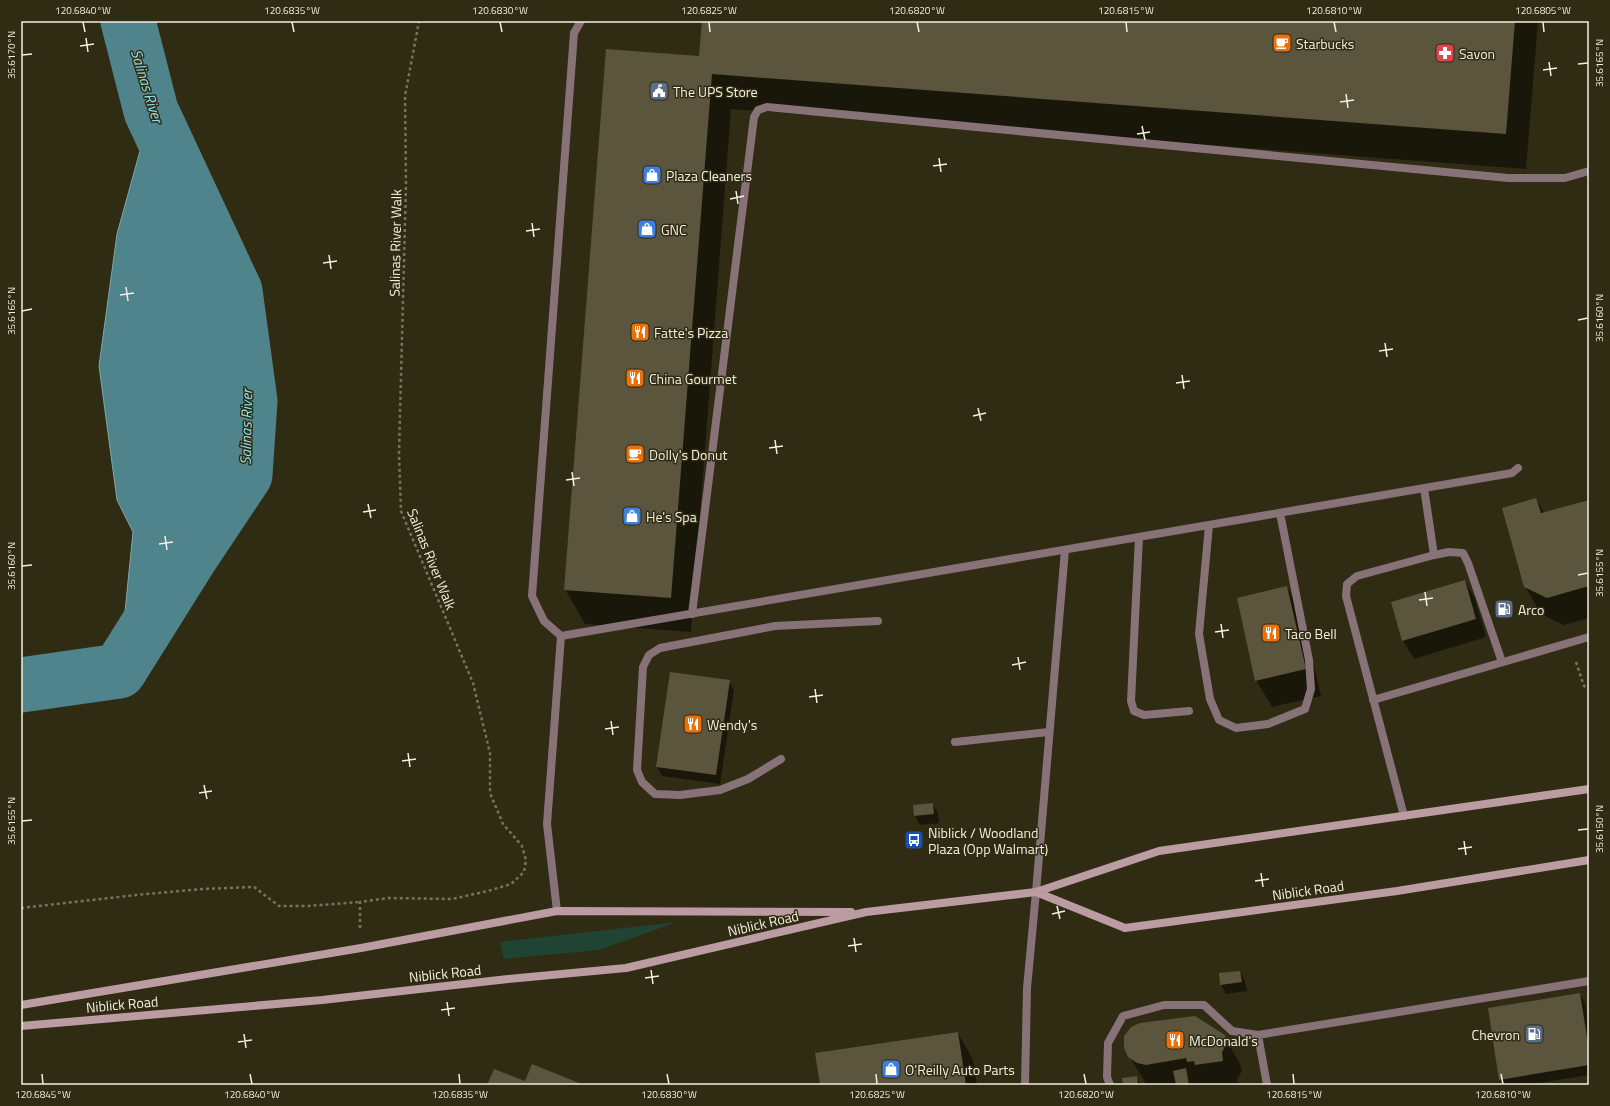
<svg xmlns="http://www.w3.org/2000/svg" width="1610" height="1106" viewBox="0 0 1610 1106" font-family="'Titillium Web',sans-serif">
<style>
.green{fill:#204433}
.water{fill:#50848c;stroke:#81a4a6}
.shadow{fill:#0007}
.lines{fill:none;stroke-linecap:round;stroke-linejoin:round}
.river{stroke:#50848c;stroke-width:55}
.building{fill:#5a553c}
.path{stroke:#77735e;stroke-width:2.5;stroke-dasharray:3 3;stroke-linecap:butt}
.lane{stroke:#877377;stroke-width:8}
.street{stroke:#877377;stroke-width:8}
.secondary{stroke:#bb9ca3;stroke-width:8}
.ticks{fill:none;stroke:#f2efe1;stroke-width:1.5}
.labels{text-anchor:middle;dominant-baseline:central;stroke-width:3;stroke-linejoin:round;paint-order:stroke}
.poi-label{font-size:14px;fill:#f2efe1;stroke:#302b13;text-anchor:start}
.street-label{font-size:14px;fill:#f2efe1;stroke:#302b13}
.water-label{font-size:15px;font-style:italic;fill:#8fe7f5;stroke:#302b13}
.neatline{fill:none;stroke:#f2efe1;stroke-width:1.5}
.ticks-label{font-size:10px;text-anchor:middle;fill:#f2efe1}
</style>
<rect width="100%" height="100%" fill="#302b13"/>
<path class="green" d="M677 922 599 950 504 959 500 942Z"/>
<path class="water" d="M151 111 235 291 250 401 245 475 191 556 119 671 133 532 117 500 99 366 117 234Z"/>
<path class="shadow" d="M703 21H1538L1526 169 731 109 691 632 585 624 565 589 700 57Z
M1536 499 1544 513 1589 501V618L1563 625 1541 614 1525 586Z
M1465 581 1475 599 1486 637 1414 659 1403 641 1392 602Z
M1287 587 1302 614 1321 696 1272 707 1256 680Z
M729 681 734 690 720 784 662 776 657 767Z
M933 804 938 813 939 823 920 825 915 816Z
M1240 972 1245 981 1247 991 1226 994 1221 985Z
M1580 994 1585 1003 1589 1030V1075L1526 1085H1504L1500 1079Z
M958 1033 973 1060 977 1085H821Z
M1224 1036 1240 1064 1242 1071 1237 1079 1238 1085H1147L1129 1056Z
M1136 1077 1141 1085H1124Z"/>
<g class="lines">
<path class="river" d="M21 685 119 671 191 556 245 475 250 401 235 291 151 111 128 21"/>
</g>
<path class="building" d="M702 21H1515L1506 134 712 74 671 598 564 590 606 49 699 56Z
M1536 498 1541 513 1589 500V586L1547 598 1524 587 1502 508Z
M1465 580 1476 619 1402 641 1391 602Z
M1287 586 1306 669 1255 681 1237 598Z
M670 672 730 680 716 775 656 767Z
M933 803 934 814 914 816 913 805Z
M1240 971 1242 982 1220 985 1219 973Z
M1580 993 1589 1050V1065L1499 1080 1488 1008Z
M1195 1016 1225 1035 1227 1043 1222 1052 1223 1061 1195 1065 1194 1061 1187 1062 1186 1058 1146 1065 1137 1063 1128 1057 1124 1048V1036L1131 1027 1140 1023Z
M958 1032 966 1085H820L815 1053Z
M532 1064 584 1085H487L494 1069 525 1081Z
M1186 1068 1189 1085H1176L1173 1071Z
M1137 1076 1138 1085H1123L1122 1078Z"/>
<g class="lines">
<path class="path" d="M1576 662 1584 686 1589 689
M21 908 136 895 202 889 254 887 279 906H308L360 902
M360 928V902L388 898 452 899 488 891 511 884 524 872 526 860 522 846 503 824 490 793V753L473 683 401 511 399 453 406 184 405 96 419 21"/>
<path class="lane" d="M1209 525 1199 634 1210 699 1219 720 1236 728 1268 724 1305 709 1311 689 1309 660 1280 513
M1139 537 1131 701 1134 711 1144 715 1189 711
M1434 555 1449 552 1463 553 1468 563 1502 662
M692 614 754 117 758 110 767 107 1508 178H1565L1589 171
M561 636 544 621 532 596 574 33 581 21
M1373 700 1589 637
M955 742 1049 732
M781 759 748 779 720 790 680 795 655 794 642 782 637 770 643 667 649 655 660 648 775 626 878 621
M1404 816 1346 596 1347 584 1357 576 1434 555 1424 488
M1036 892 1065 550
M557 911 547 824 561 636 1512 473 1518 468
M1110 1085 1107 1077 1108 1043 1123 1016 1164 1005H1204L1232 1031 1258 1035
M1267 1085 1258 1035 1589 981"/>
<path class="street" d="M1025 1085 1027 988 1036 892"/>
<path class="secondary" d="M1036 892 1125 928 1397 891 1589 860
M21 1005 361 948 557 911 851 912
M21 1026 322 1000 508 979 626 968 866 912 1036 892 1159 851 1589 789"/>
</g>
<path class="ticks" d="M83 22 85 32M292 22 294 32M500 22 502 32M709 22 710 32M917 22 919 32M1126 22 1127 32M1334 22 1336 32M1543 22 1544 32M86 38 88 52M80 46 94 44M22 55 32 54M1549 62 1551 76M1578 64 1588 63M1543 70 1557 68M1346 94 1348 108M1340 102 1354 100M1142 126 1145 140M1137 134 1150 132M939 158 941 172M933 166 947 164M736 191 738 204M730 199 744 196M532 223 534 237M526 231 540 229M329 255 331 269M323 263 337 261M126 287 128 301M120 295 134 293M22 311 32 309M1578 320 1588 318M1385 343 1387 357M1379 351 1393 349M1182 375 1184 389M1176 383 1190 381M978 408 981 421M973 416 986 413M775 440 777 454M769 448 783 446M572 472 574 486M566 480 580 478M368 504 371 518M363 512 376 510M165 536 167 550M159 544 173 542M22 566 32 565M1578 575 1588 573M1425 592 1427 606M1419 600 1433 598M1221 624 1223 638M1215 632 1229 630M1018 657 1020 670M1012 665 1026 662M815 689 817 703M809 697 823 695M611 721 613 735M605 729 619 727M408 753 410 767M402 761 416 759M204 785 207 799M199 793 212 791M22 821 32 820M1578 830 1588 829M1464 841 1466 855M1458 849 1472 847M1261 873 1263 887M1255 881 1269 879M1057 906 1060 919M1052 914 1065 911M854 938 856 952M848 946 862 944M651 970 653 984M645 978 659 976M447 1002 449 1016M441 1010 455 1008M244 1034 246 1048M238 1042 252 1040M42 1074 43 1084M250 1074 252 1084M459 1074 460 1084M667 1074 669 1084M876 1074 877 1084M1084 1074 1086 1084M1293 1074 1294 1084M1501 1074 1503 1084"/>
<defs>
<g id="cafe-square" transform="scale(1)"><rect x="-9" y="-9" width="18" height="18" rx="4" fill="#e8710a" stroke="#302b13"/><path d="M-5.5-4.5H6V0H3Q3 3.5 0 3.5H-2.5Q-5.5 3.5-5.5 0ZM3-3.2v2h1.7v-2ZM-6 4.5H4V6H-6Z" fill="#fff"/></g>
<g id="pharmacy-square" transform="scale(1)"><rect x="-9" y="-9" width="18" height="18" rx="4" fill="#e0444e" stroke="#302b13"/><path d="M-2-6h4v4h4v4h-4v4h-4v-4h-4v-4h4Z" fill="#fff"/></g>
<g id="civic-square" transform="scale(1)"><rect x="-9" y="-9" width="18" height="18" rx="4" fill="#5c6f8a" stroke="#302b13"/><path d="M-.6-6.5H3V-4.5H.6V-3L4-1V1h2V6H-6V1h2V-1L-.6-3ZM-1.2 2.5V6h2.4V2.5Z" fill="#fff"/></g>
<g id="shop-square" transform="scale(1)"><rect x="-9" y="-9" width="18" height="18" rx="4" fill="#3f7fe0" stroke="#302b13"/><path d="M-5-2.5h2.3a2.7 3.5 0 0 1 5.4 0H5L5.5 6h-11ZM-1.5-2.5h3a1.5 2.3 0 0 0-3 0Z" fill="#fff"/></g>
<g id="restaurant-square" transform="scale(1)"><rect x="-9" y="-9" width="18" height="18" rx="4" fill="#e8710a" stroke="#302b13"/><path d="M-5-6h1v4h1v-4h1v4h1v-4h1v5L-1.5 .5V6h-2V.5L-5-1ZM5-6V6H3V1.5H1.5Q1.5-4 5-6Z" fill="#fff"/></g>
<g id="fuel-square" transform="scale(1)"><rect x="-9" y="-9" width="18" height="18" rx="4" fill="#5c6f8a" stroke="#302b13"/><path d="M-5.5-6h7V0h2V4h1.3V-2.5L3-4.5l.8-.8L6-3V5H2.5V1h-1V6h-7ZM-4.2-4.7v3.2H.2V-4.7Z" fill="#fff"/></g>
<g id="bus-square" transform="scale(1)"><rect x="-9" y="-9" width="18" height="18" rx="4" fill="#1a4fb4" stroke="#302b13"/><path d="M-5-6H5V4H4V6H2V4H-2V6H-4V4H-5ZM-3.5-4V0h7V-4ZM-3.5 1.2v1.5H-2V1.2ZM2 1.2v1.5H3.5V1.2Z" fill="#fff"/></g>
</defs>
<g fill-rule="evenodd">
<use href="#cafe-square" x="1282" y="43"/>
<use href="#pharmacy-square" x="1445" y="53"/>
<use href="#civic-square" x="659" y="91"/>
<use href="#shop-square" x="652" y="175"/>
<use href="#shop-square" x="647" y="229"/>
<use href="#restaurant-square" x="640" y="332"/>
<use href="#restaurant-square" x="635" y="378"/>
<use href="#cafe-square" x="635" y="454"/>
<use href="#shop-square" x="632" y="516"/>
<use href="#fuel-square" x="1504" y="609"/>
<use href="#restaurant-square" x="1271" y="633"/>
<use href="#restaurant-square" x="693" y="724"/>
<use href="#bus-square" x="914" y="840"/>
<use href="#fuel-square" x="1534" y="1034"/>
<use href="#restaurant-square" x="1175" y="1040"/>
<use href="#shop-square" x="891" y="1069"/>
</g>
<g class="labels">
<g class="poi-label">
<text x="1296" y="43">Starbucks</text>
<text x="1459" y="53">Savon</text>
<text x="673" y="91">The UPS Store</text>
<text x="666" y="175">Plaza Cleaners</text>
<text x="661" y="229">GNC</text>
<text x="654" y="332">Fatte's Pizza</text>
<text x="649" y="378">China Gourmet</text>
<text x="649" y="454">Dolly's Donut</text>
<text x="646" y="516">He's Spa</text>
<text x="1518" y="609">Arco</text>
<text x="1285" y="633">Taco Bell</text>
<text x="707" y="724">Wendy's</text>
<text x="928" y="832">Niblick / Woodland<tspan x="928" dy="16">Plaza (Opp Walmart)</tspan></text>
<text x="1520" y="1034" text-anchor="end">Chevron</text>
<text x="1189" y="1040">McDonald's</text>
<text x="905" y="1069">O'Reilly Auto Parts</text>
</g>
<g class="street-label">
<text transform="translate(395 243) rotate(-89)">Salinas River Walk</text>
<text transform="translate(432 559) rotate(68)">Salinas River Walk</text>
<text transform="translate(1308 890) rotate(-8)">Niblick Road</text>
<text transform="translate(763 923) rotate(-13)">Niblick Road</text>
<text transform="translate(445 973) rotate(-6)">Niblick Road</text>
<text transform="translate(122 1004) rotate(-5)">Niblick Road</text>
</g>
<g class="water-label">
<text transform="translate(147 86) rotate(73)">Salinas River</text>
<text transform="translate(246 427) rotate(-89)">Salinas River</text>
</g>
</g>
<rect width="1610" height="1106" fill="none" stroke="#302b13" stroke-width="44"/>
<rect x="22" y="22" width="1566" height="1062" class="neatline"/>
<g class="ticks-label">
<text x="83" y="14">120.6840°W</text>
<text x="292" y="14">120.6835°W</text>
<text x="500" y="14">120.6830°W</text>
<text x="709" y="14">120.6825°W</text>
<text x="917" y="14">120.6820°W</text>
<text x="1126" y="14">120.6815°W</text>
<text x="1334" y="14">120.6810°W</text>
<text x="1543" y="14">120.6805°W</text>
<text transform="translate(11 55) rotate(-90)" y="4">35.6170°N</text>
<text transform="translate(1599 63) rotate(-90)" y="4">35.6165°N</text>
<text transform="translate(11 311) rotate(-90)" y="4">35.6165°N</text>
<text transform="translate(1599 318) rotate(-90)" y="4">35.6160°N</text>
<text transform="translate(11 566) rotate(-90)" y="4">35.6160°N</text>
<text transform="translate(1599 573) rotate(-90)" y="4">35.6155°N</text>
<text transform="translate(11 821) rotate(-90)" y="4">35.6155°N</text>
<text transform="translate(1599 829) rotate(-90)" y="4">35.6150°N</text>
<text x="43" y="1098">120.6845°W</text>
<text x="252" y="1098">120.6840°W</text>
<text x="460" y="1098">120.6835°W</text>
<text x="669" y="1098">120.6830°W</text>
<text x="877" y="1098">120.6825°W</text>
<text x="1086" y="1098">120.6820°W</text>
<text x="1294" y="1098">120.6815°W</text>
<text x="1503" y="1098">120.6810°W</text>
</g>
</svg>
